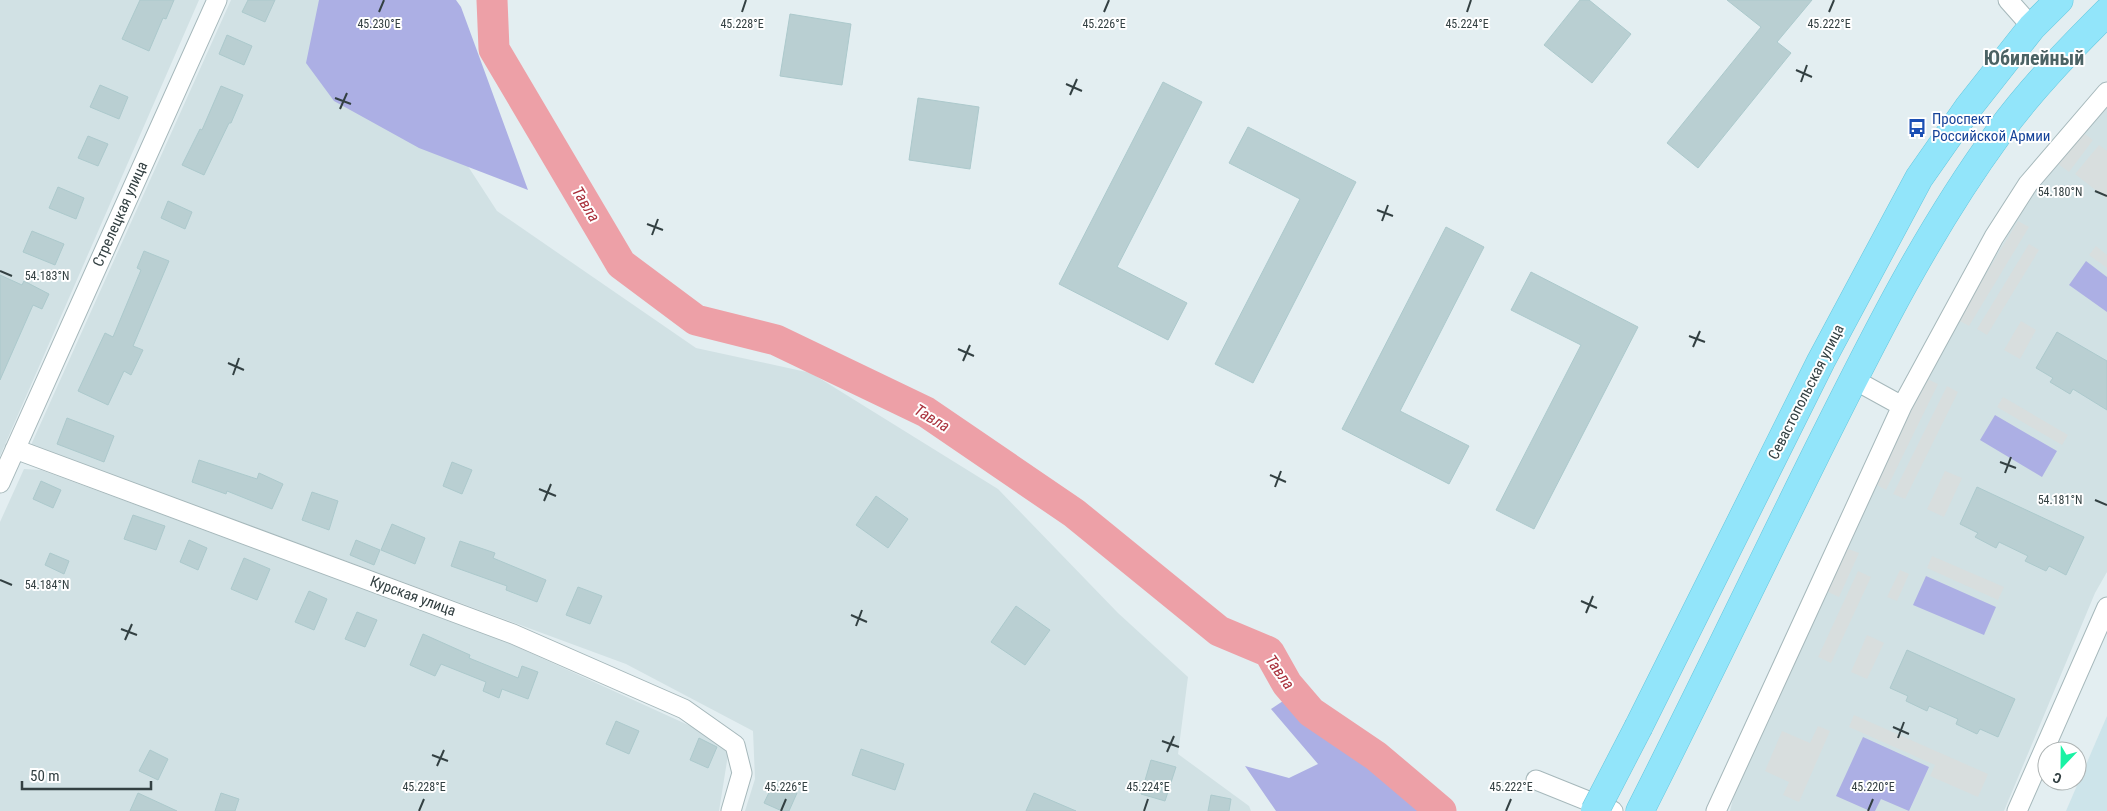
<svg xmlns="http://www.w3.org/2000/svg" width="2107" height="811" viewBox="0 0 2107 811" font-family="'Roboto Condensed',sans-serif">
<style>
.residential{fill:#d1e1e4}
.education{fill:#cde4ea}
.green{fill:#acafe4}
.parking{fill:#d8dede}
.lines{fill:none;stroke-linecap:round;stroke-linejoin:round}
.river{stroke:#eda0a7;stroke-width:31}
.building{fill:#b9cfd2;stroke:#acc9cc}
.minor-casing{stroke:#a6b8bb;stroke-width:21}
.primary-casing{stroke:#63c7de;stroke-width:29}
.minor{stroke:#fff;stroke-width:19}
.primary{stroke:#92e5fa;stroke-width:28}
.primary-bridge-casing{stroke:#63c7de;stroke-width:29;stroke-linecap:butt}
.primary-bridge{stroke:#92e5fa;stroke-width:28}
.ticks{fill:none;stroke:#334042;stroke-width:2}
.labels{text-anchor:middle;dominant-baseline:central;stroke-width:4;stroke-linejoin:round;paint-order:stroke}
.transit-label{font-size:15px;fill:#164399;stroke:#fff;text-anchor:start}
.street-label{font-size:15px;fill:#334042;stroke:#fff}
.water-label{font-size:16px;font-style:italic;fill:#a9313c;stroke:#fff}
.district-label{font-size:20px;font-weight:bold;fill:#4b6264;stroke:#fff}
.ticks-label{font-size:12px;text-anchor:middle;fill:#334042;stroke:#fff;stroke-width:4;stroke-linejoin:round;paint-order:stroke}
</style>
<rect width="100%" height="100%" fill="#e3eef1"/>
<path class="residential" d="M0 0H199L0 456Z
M231 0H360L497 211 696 348 811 373 998 489 1118 613 1188 677 1178 754 1249 806 1251 811H745L755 779 753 731 626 664 31 445Z
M2107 102V572L2095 593 2004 811H1730L1734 795 1880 471 1932 367 2025 205 2091 119Z
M24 469 41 470 500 639 697 729 720 741 728 755 719 811H0V522Z"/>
<path class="education" d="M2107 716V811H2066Z"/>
<path class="green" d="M319 0H456L461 7 528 190 419 148 334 101 306 63Z
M2086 261 2107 277V312L2069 285Z
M1995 415 2057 451 2042 477 1980 440Z
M1926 576 1996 607 1984 635 1913 605Z
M1283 701 1382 773 1427 811H1276L1245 766 1289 778 1318 764 1271 709Z
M1863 737 1929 767 1909 811 1881 799 1875 811H1870L1836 796Z"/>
<path class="parking" d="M2082 132 2093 140 2069 172 2058 164Z
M2099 145 2107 151V199L2075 174Z
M2018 221 2029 227 1969 326 1958 320Z
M2029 244 2039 250 1987 335 1977 329Z
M2096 246 2107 255V268L2089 255Z
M2021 321 2036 330 2020 359 2004 350Z
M1927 379 1938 384 1886 490 1875 484Z
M1947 386 1958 392 1905 499 1893 494Z
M2003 397 2068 435 2062 445 1997 407Z
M1945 471 1962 478 1944 517 1927 509Z
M1846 548 1859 553 1839 597 1826 591Z
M1932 556 2004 587 1998 600 1927 568Z
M1900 570 1909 574 1897 601 1887 597Z
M1858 571 1871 577 1831 663 1818 657Z
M1867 635 1884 643 1867 679 1851 672Z
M1854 715 1988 774 1978 797 1930 776 1935 765 1849 727Z
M1818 726 1830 731 1799 802 1783 795 1789 782 1765 771 1782 731 1810 743Z"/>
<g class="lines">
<path class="river" d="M492 0 494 49 621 264 696 320 776 340 926 412 1074 513 1219 631 1269 652 1287 684 1311 712 1376 756 1441 811"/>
</g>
<path class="building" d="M140 0H174L166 19 163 18 149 51 122 39Z
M248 0H275L265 22 242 12Z
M1580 0H1589L1631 34 1592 83 1544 45Z
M1727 0H1812L1777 42 1791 53 1698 168 1667 143 1761 27Z
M790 14 851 24 842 85 780 76Z
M227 35 252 46 244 65 219 54Z
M1163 82 1202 102 1117 267 1187 303 1168 340 1059 284Z
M100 85 128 97 119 119 90 107Z
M221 86 243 95 231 123H229L204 175 182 165 200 129 202 130Z
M918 98 979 107 970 169 909 160Z
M1248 127 1356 182 1253 383 1215 364 1300 199 1229 163Z
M88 136 108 144 98 166 78 158Z
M58 187 84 198 76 219 49 208Z
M168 201 192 212 185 229 161 218Z
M1446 227 1484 247 1400 411 1469 446 1449 484 1342 429Z
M32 231 64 244 55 265 23 252Z
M144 251 169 261 133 346 143 350 131 375 124 371 108 405 78 391 105 333 113 337 141 270 137 268Z
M1531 272 1638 327 1534 529 1496 510 1581 345 1511 310Z
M0 275 22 285 24 281 49 294 42 309 33 305 0 380Z
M2057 332 2107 361V410L2073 389 2070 394 2050 382 2053 378 2036 368Z
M67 418 114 436 104 462 57 444Z
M199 460 257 479 259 473 283 484 272 509 227 491 226 494 192 482Z
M452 462 472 470 462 494 443 486Z
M41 481 61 490 53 508 33 499Z
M1977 487 2084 537 2066 575 2049 566 2046 571 2025 561 2028 556 1999 542 1996 548 1975 537 1978 533 1960 524Z
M312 492 338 501 329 530 302 520Z
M876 496 908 519 888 548 856 525Z
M133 515 165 526 156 550 124 539Z
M392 524 425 538 415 564 381 550Z
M189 540 207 548 198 570 180 562Z
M356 540 380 550 374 565 350 555Z
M460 541 495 553 493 558 546 580 537 602 506 590 507 586 451 566Z
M50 553 69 561 64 574 45 565Z
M244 558 270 569 257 600 231 589Z
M578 587 602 596 590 624 566 615Z
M309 591 327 599 314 630 295 622Z
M1016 606 1050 630 1025 665 991 642Z
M357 612 377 620 365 647 345 639Z
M423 634 470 655 469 658 518 678 522 666 538 672 528 699 502 689 499 698 483 691 486 682 441 664 435 676 410 665Z
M1907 650 2015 699 1998 737 1980 729 1977 734 1956 724 1958 719 1929 706 1927 711 1906 701 1908 696 1890 688Z
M616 721 639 731 629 754 606 744Z
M699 738 717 747 708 768 690 760Z
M861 749 904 764 895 790 852 775Z
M150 750 168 759 158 780 139 771Z
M1151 760 1176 767 1165 801 1141 794Z
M774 782 797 793 789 811H782L764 803Z
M138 793 177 811H130Z
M221 793 239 799 235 811H215Z
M1034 793 1076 811H1026Z
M1211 795 1231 799 1229 811H1208Z"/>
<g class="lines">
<g class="minor-casing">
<path id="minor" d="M2008 0 2032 27
M1853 379 1902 406
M15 449 513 634 684 709 735 745 742 773 731 811
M0 483 217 0
M1536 780 1613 811
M1716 811 1902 406 1994 237 2028 184 2107 92
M2017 811 2107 607"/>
</g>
<g class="primary-casing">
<path id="primary" d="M1639 726 1821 361 1919 178 1968 108 2032 27 2059 0
M1640 811C1700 693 1757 573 1816 454 1871 344 1925 234 1998 134 2030 90 2069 50 2107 12"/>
</g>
<use href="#minor" class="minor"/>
<use href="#primary" class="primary"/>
<g class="primary-bridge-casing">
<path id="primary-bridge" d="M1595 811 1639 726"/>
</g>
<use href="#primary-bridge" class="primary-bridge"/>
</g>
<path class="ticks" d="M379 12 384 0M742 12 746 0M1104 12 1109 0M1467 12 1471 0M1829 12 1834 0M1796 70 1812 77M1801 82 1807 65M1066 84 1082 91M1070 95 1077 79M335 98 351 104M340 109 347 93M2095 191 2107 196M1377 210 1393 216M1382 221 1388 205M647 224 663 230M652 235 658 219M0 271 12 276M1689 336 1705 342M1693 347 1700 331M958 349 974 356M963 361 970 345M228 363 244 370M233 375 239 358M2000 462 2016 468M2005 473 2011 457M1270 475 1286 482M1275 487 1281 471M539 489 556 496M2095 500 2107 505M544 501 551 484M0 580 12 585M1581 601 1597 608M1586 613 1593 596M851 615 867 622M856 626 862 610M121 629 137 635M125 640 132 624M1893 727 1909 734M1898 738 1904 722M1162 741 1179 747M1167 752 1174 736M432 755 448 761M437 766 444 750M419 811 424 799M781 811 786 799M1144 811 1148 799M1506 811 1511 799M1868 811 1873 799"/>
<defs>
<g id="bus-bare" transform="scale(1.5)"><path d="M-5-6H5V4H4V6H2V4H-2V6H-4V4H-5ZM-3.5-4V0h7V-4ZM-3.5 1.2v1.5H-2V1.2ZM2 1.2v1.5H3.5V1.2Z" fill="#1a4fb4" stroke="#fff" stroke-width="2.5" paint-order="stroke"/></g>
</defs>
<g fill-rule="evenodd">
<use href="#bus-bare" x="1917" y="128"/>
</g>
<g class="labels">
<g class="transit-label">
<text x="1932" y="119">Проспект<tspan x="1932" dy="17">Российской Армии</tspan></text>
</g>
<g class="street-label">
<text transform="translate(120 214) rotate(-66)">Стрелецкая улица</text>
<text transform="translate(1806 392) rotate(-63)">Севастопольская улица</text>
<text transform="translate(413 596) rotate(20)">Курская улица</text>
</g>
<g class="water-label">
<text transform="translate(586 204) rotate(59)">Тавла</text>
<text transform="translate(932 418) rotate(31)">Тавла</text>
<text transform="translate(1280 672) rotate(55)">Тавла</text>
</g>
<g class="district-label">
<text x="2034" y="58">Юбилейный</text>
</g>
</g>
<g class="ticks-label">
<text x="379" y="28">45.230°E</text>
<text x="742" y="28">45.228°E</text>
<text x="1104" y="28">45.226°E</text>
<text x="1467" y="28">45.224°E</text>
<text x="1829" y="28">45.222°E</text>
<text x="2060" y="196">54.180°N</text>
<text x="47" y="280">54.183°N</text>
<text x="2060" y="504">54.181°N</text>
<text x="47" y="589">54.184°N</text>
<text x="424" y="791">45.228°E</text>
<text x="786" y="791">45.226°E</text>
<text x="1148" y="791">45.224°E</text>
<text x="1511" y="791">45.222°E</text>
<text x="1873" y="791">45.220°E</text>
</g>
<g transform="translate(2062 766) rotate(202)"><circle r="24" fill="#ffffff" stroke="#adb3b3"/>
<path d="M0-4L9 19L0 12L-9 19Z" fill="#18f2a4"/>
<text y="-8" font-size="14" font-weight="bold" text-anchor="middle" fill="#334042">С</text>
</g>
<path d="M22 781v8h129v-8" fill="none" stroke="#334042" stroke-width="2.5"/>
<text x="30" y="781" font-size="15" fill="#334042" stroke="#ffffff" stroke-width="4" paint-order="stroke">50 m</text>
</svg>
